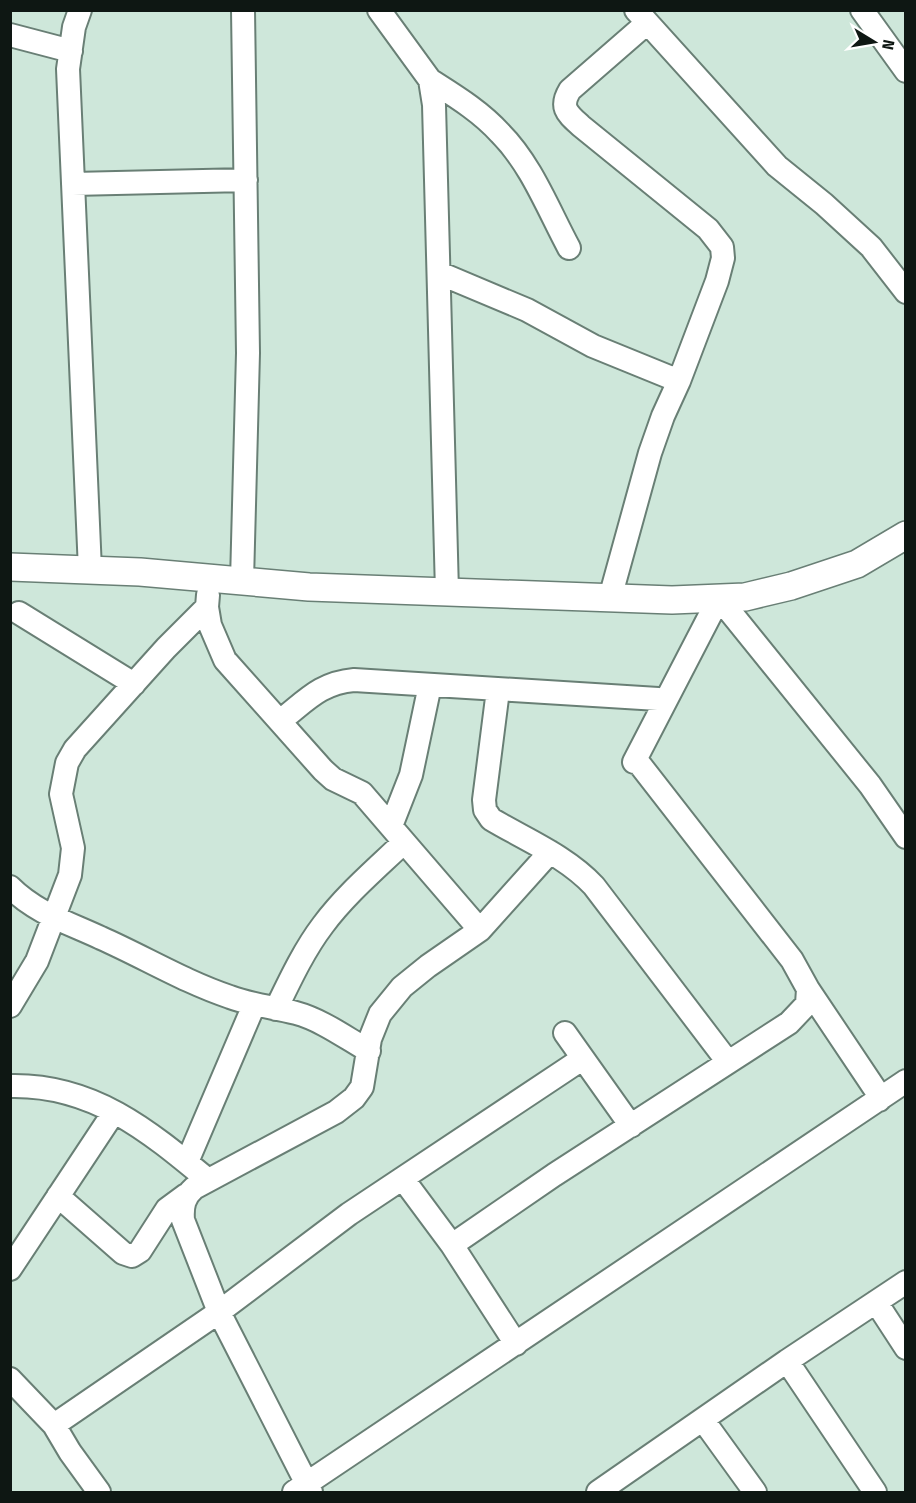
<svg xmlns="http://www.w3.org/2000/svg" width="916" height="1503" viewBox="0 0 916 1503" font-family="'Fira Sans Condensed',sans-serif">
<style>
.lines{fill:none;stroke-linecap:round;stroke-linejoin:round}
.minor-casing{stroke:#697f75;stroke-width:26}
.tertiary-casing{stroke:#697f75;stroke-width:30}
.minor{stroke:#fff;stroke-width:22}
.tertiary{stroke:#fff;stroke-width:27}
</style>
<rect width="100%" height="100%" fill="#cee7da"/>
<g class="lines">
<g class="minor-casing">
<path id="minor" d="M80 10 74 27 68 69 90 570
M379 10 430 80 434 105 447 592
M636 10 777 166 824 204 871 247 906 292
M862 10 906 71
M10 35 71 51
M430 80C455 96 480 111 500 133 531 164 548 209 569 248
M73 184 246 180
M439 273 527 310 593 346 679 381
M242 581 248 353 243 10
M208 595 207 607 210 625 225 660 323 770 333 779 362 793 480 930
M610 598 650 453 663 416 679 381 717 281 723 258 722 247 708 229 581 126C568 114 559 108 570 90L647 23
M19 613 134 684
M498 690 484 800 485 810 491 819C526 840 566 856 594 886L728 1062
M280 721C306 701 320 683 354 680L658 699
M634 762 719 598 870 785 906 837
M391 826 411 775 430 685
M10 887C36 913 69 923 101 938 144 957 185 982 230 997 251 1005 274 1007 296 1013 322 1020 346 1038 369 1051
M808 989 881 1098 879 1100
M10 1006 37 961 70 875 73 848 61 794 67 763 75 749 166 648 207 607
M276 1009C290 980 304 950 323 925 346 894 377 868 404 842
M565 1033 631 1126
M10 1086C93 1084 149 1131 208 1180
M187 1162 254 1005
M403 1179 452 1245 516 1344
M58 1196 123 1253 132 1256 140 1251 167 1209 186 1195
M452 1245 554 1175 789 1023 807 1004 808 989 792 960 641 766
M10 1269 114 1112
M876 1302 906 1348
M787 1361 906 1282
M10 1379 54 1425 70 1452 99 1492
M703 1420 755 1492
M54 1425 219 1312 349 1214 582 1059
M294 1492 906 1081
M311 1492 219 1312 183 1220C182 1206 184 1197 194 1188L336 1112 354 1098 362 1087 370 1039 380 1014 402 987 428 966 480 930 550 852
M598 1492 787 1361 875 1492"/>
</g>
<g class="tertiary-casing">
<path id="tertiary" d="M10 567 140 572 309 587 672 600 745 597 791 586 857 564 906 535"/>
</g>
<use href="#minor" class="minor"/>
<use href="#tertiary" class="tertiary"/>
</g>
<rect width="916" height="1503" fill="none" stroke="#0e1713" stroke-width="24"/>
<g transform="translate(874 42) rotate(101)" stroke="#ffffff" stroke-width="4.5" paint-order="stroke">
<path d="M0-4.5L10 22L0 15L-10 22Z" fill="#0e1713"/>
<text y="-9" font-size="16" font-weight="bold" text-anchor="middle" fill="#0e1713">N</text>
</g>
</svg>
